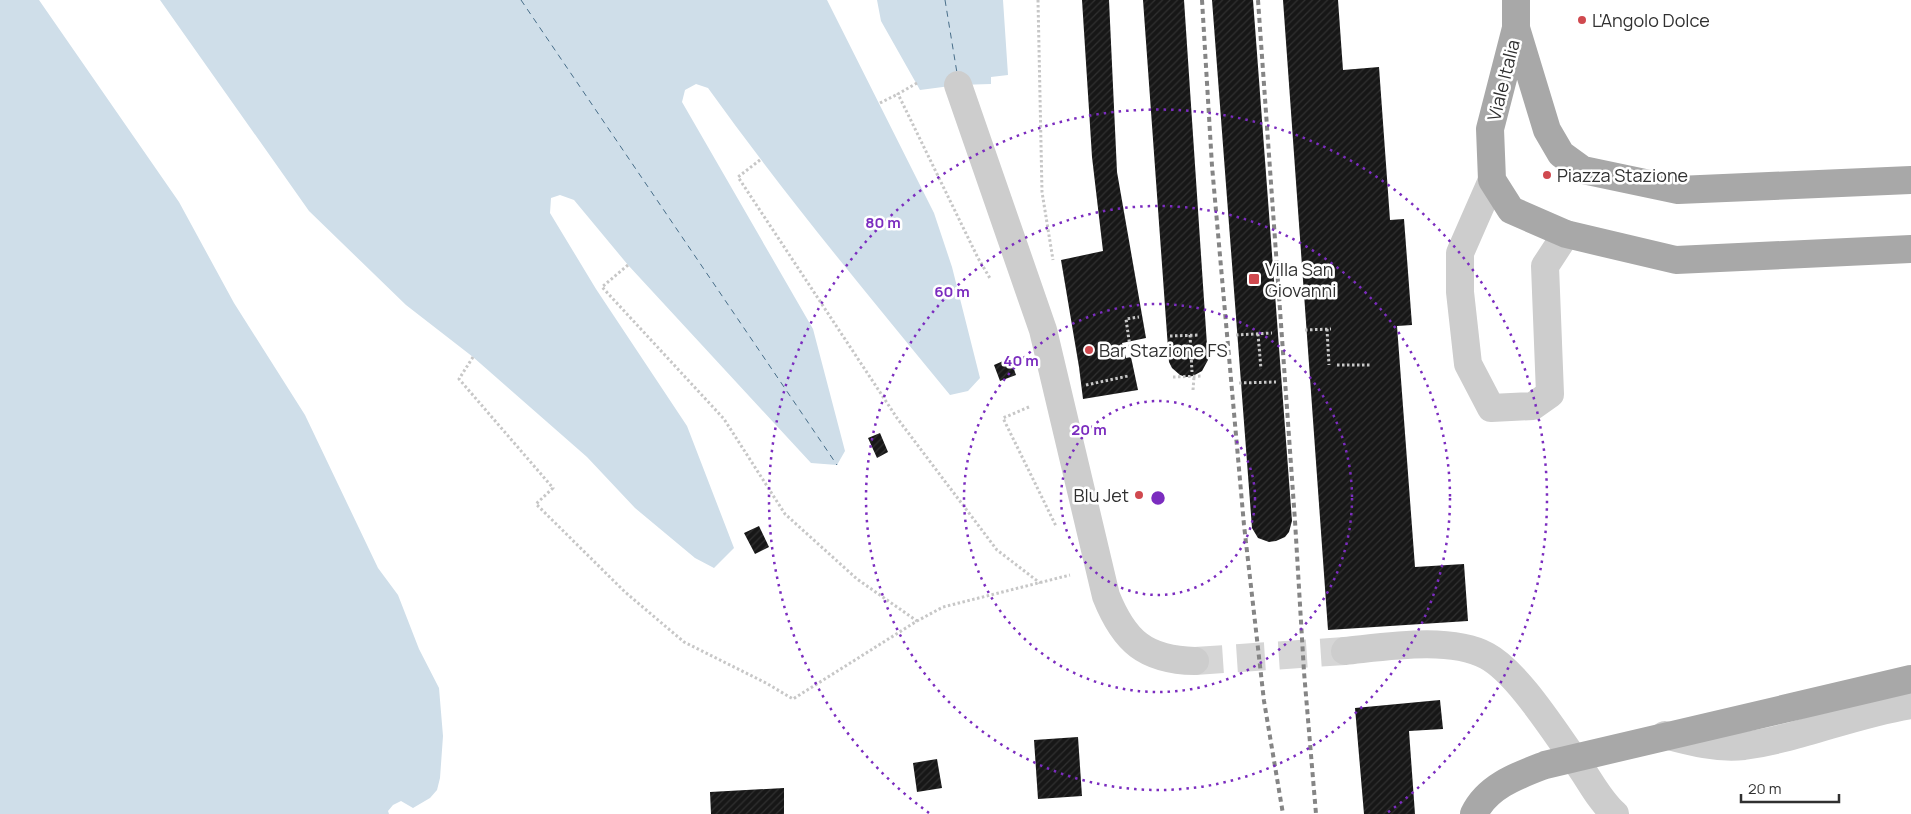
<svg xmlns="http://www.w3.org/2000/svg" width="1911" height="814" viewBox="0 0 1911 814" font-family="Manrope,sans-serif">
<style>
.water{fill:#cfdee9}
.lines{fill:none;stroke-linecap:round;stroke-linejoin:round}
.ferry{stroke:#486e89;stroke-width:1;stroke-dasharray:6 5;stroke-linecap:butt}
.building{fill:url(#building-hatch)}
.minor-tunnel{stroke:#d6d6d6;stroke-width:28;stroke-dasharray:28 14;stroke-linecap:butt}
.path{stroke:#c7c7c7;stroke-width:3;stroke-dasharray:2.5 2.5;stroke-linecap:butt}
.minor{stroke:#cdcdcd;stroke-width:28}
.major{stroke:#a8a8a8;stroke-width:28}
.rail{stroke:#858585;stroke-width:4;stroke-dasharray:5 4;stroke-linecap:butt}
.ring{fill:none;stroke:#7b2cbf;stroke-width:2.5;stroke-dasharray:2.5 5}
.poi-dot{fill:#d0494f;stroke:#fff;stroke-width:2}
.labels{text-anchor:middle;dominant-baseline:central;stroke-width:5;stroke-linejoin:round;paint-order:stroke}
.poi-label{font-size:18px;fill:#303030;stroke:#fff;text-anchor:start}
.street-label{font-size:18px;fill:#303030;stroke:#fff}
.centre{fill:#7b2cbf;stroke:#fff;stroke-width:2.5}
.ring-label{font-size:15px;text-anchor:middle;font-weight:bold;fill:#7b2cbf;stroke:#fff;stroke-width:5;stroke-linejoin:round;paint-order:stroke}
</style>
<defs>
<pattern id="building-hatch" width="6" height="6" patternUnits="userSpaceOnUse" patternTransform="scale(1.25)"><rect width="6" height="6" fill="#171717"/><path d="M-1 1l2-2M0 6l6-6M5 7l2-2" fill="none" stroke="#303030"/></pattern>
</defs>
<rect width="100%" height="100%" fill="#fff"/>
<path class="water" d="M0 0H39L179 202 234 303 305 415 378 568 398 595 419 649 439 688 443 736 440 778 437 790 430 798 413 808 401 801 393 805 388 811 389 814H0Z
M160 0H827L934 213 952 267 980 378 968 391 950 395C867 294 784 194 708 88L696 84 685 90 682 102 813 329 845 451 837 465 811 463 628 265 574 200 560 195 551 198 550 213 596 289 687 426 734 548 714 568 695 558 635 508 587 457 473 357 406 305 309 211Z
M877 0H1003L1008 75 991 77V84L958 85 920 90 881 21Z"/>
<g class="lines">
<path class="ferry" d="M521 0 837 465
M945 0 957 73"/>
</g>
<path class="building" d="M1082 0H1109L1117 172 1146 338 1122 343 1126 358 1131 357 1138 390 1083 399 1079 367 1061 260 1103 251 1092 157Z
M1143 0H1184L1208 360 1202 371 1193 376 1186 377 1180 375 1172 368 1169 362Z
M1212 0H1253L1292 521 1289 532 1285 537 1276 541 1269 542 1258 538 1252 528Z
M1283 0H1338L1343 70 1379 67 1390 220 1404 219 1412 325 1397 326 1415 567 1464 564 1468 621 1328 630Z
M1010 358 1016 375 1000 381 994 365Z
M880 433 888 452 877 458 868 438Z
M759 526 769 547 755 554 744 533Z
M1440 700 1443 729 1409 731 1415 814H1364L1355 708Z
M1078 737 1082 796 1038 799 1034 740Z
M937 759 942 788 917 792 913 763Z
M784 788V814H711L710 792Z"/>
<g class="lines">
<path class="minor-tunnel" d="M1195 661 1345 651"/>
<path class="path" d="M1038 0 1042 192 1053 260
M917 83 898 94 978 258 991 280
M880 103 898 94
M760 160 738 177 897 418 997 550 1040 583
M628 265 602 287 724 419 785 514 857 579 917 621
M1327 329 1329 365
M1305 330 1331 329
M1258 334 1261 369
M1190 335 1192 372
M1236 335 1272 333
M1170 336 1200 335
M1130 347 1126 319 1139 317
M473 357 459 379 553 488 536 504 625 592 684 642 766 683 793 699 917 621 943 607 1070 575
M1337 365H1371
M1173 377 1203 376
M1239 383 1276 382
M1086 385 1128 376
M1193 390 1194 377
M1029 407 1003 418 1056 526"/>
<path class="minor" d="M958 85 1043 330 1106 596C1124 641 1145 660 1195 661
M1492 180 1460 253V292L1468 364 1491 408 1533 406 1550 394 1545 266 1566 234
M1345 651C1385 647 1450 636 1487 656 1517 672 1554 731 1575 760 1589 778 1598 799 1615 814
M1665 735C1691 742 1718 749 1744 746 1801 738 1854 714 1911 705"/>
<path class="major" d="M1516 0V28L1490 129 1492 180 1511 210 1566 234 1676 260 1911 249
M1516 28 1547 130 1561 154 1583 170 1678 190 1911 180
M1474 814C1487 786 1519 775 1545 765L1911 679"/>
<path class="rail" d="M1202 0 1212 166 1244 525 1264 701 1283 814
M1258 0 1295 521 1304 672 1316 814"/>
</g>
<g class="ring">
<circle cx="1158" cy="498" r="97"/>
<circle cx="1158" cy="498" r="194"/>
<circle cx="1158" cy="498" r="292"/>
<path d="M929 813A389 389 0 1 1 1387 813"/>
</g>
<g class="poi-dot">
<circle cx="1582" cy="20" r="5"/>
<circle cx="1547" cy="175" r="5"/>
<rect x="1248" y="273" width="12" height="12" rx="2.5"/>
<circle cx="1089" cy="350" r="5"/>
<circle cx="1139" cy="495" r="5"/>
</g>
<g class="labels">
<g class="poi-label">
<text x="1592" y="20">L'Angolo Dolce</text>
<text x="1557" y="175">Piazza Stazione</text>
<text x="1265" y="269">Villa San<tspan x="1265" dy="21">Giovanni</tspan></text>
<text x="1099" y="350">Bar Stazione FS</text>
<text x="1129" y="495" text-anchor="end">Blu Jet</text>
</g>
<g class="street-label">
<text transform="translate(1503 80) rotate(-76)">Viale Italia</text>
</g>
</g>
<circle cx="1158" cy="498" r="8" class="centre"/>
<g class="ring-label">
<text x="883" y="228">80 m</text>
<text x="952" y="297">60 m</text>
<text x="1021" y="366">40 m</text>
<text x="1089" y="435">20 m</text>
</g>
<path d="M1741 794v8h98v-8" fill="none" stroke="#303030" stroke-width="2.5"/>
<text x="1748" y="794" font-size="15" fill="#303030" stroke="#ffffff" stroke-width="4" paint-order="stroke">20 m</text>
</svg>
